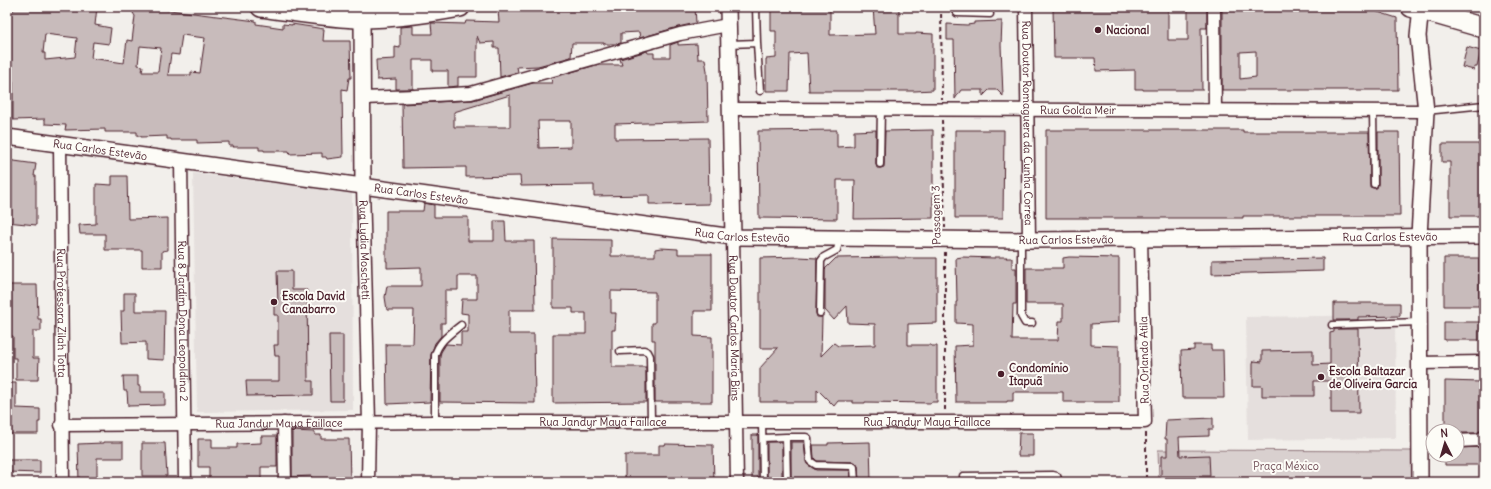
<svg xmlns="http://www.w3.org/2000/svg" width="1491" height="489" viewBox="0 0 1491 489" font-family="Delius,sans-serif">
<style>
.built{fill:#e5dfdd}
.green{fill:#d9d0cf;stroke:#92787d}
.building{fill:#c8bbbb;stroke:#4a1f2b;fill-rule:evenodd}
.lines{fill:none;stroke-linecap:round;stroke-linejoin:round}
.service-casing{stroke:#4a1f2b;stroke-width:9}
.minor-casing{stroke:#4a1f2b;stroke-width:15}
.tertiary-casing{stroke:#4a1f2b;stroke-width:18}
.primary-casing{stroke:#4a1f2b;stroke-width:22}
.path{stroke:#4a1f2b;stroke-width:2;stroke-dasharray:4 3;stroke-linecap:butt}
.service{stroke:#fdfcf7;stroke-width:6}
.minor{stroke:#fdfcf7;stroke-width:12}
.tertiary{stroke:#fdfcf7;stroke-width:15}
.primary{stroke:#fdfcf7;stroke-width:19}
.poi-dot{fill:#4a1f2b;stroke:#fdfcf7;stroke-width:1.5}
.labels{text-anchor:middle;dominant-baseline:central;stroke-width:4;stroke-linejoin:round;paint-order:stroke}
.poi-label{font-size:11px;font-weight:bold;fill:#4a1f2b;stroke:#fdfcf7;text-anchor:start}
.street-label{font-size:11px;fill:#4a1f2b;stroke:#fdfcf7}
.park-label{font-size:11px;fill:#6e4b54;stroke:#fdfcf7}
</style>
<rect width="100%" height="100%" fill="#f2efeb"/>
<filter id="ink" filterUnits="userSpaceOnUse"><feTurbulence type="fractalNoise" baseFrequency=".025" numOctaves="2"/><feDisplacementMap in="SourceGraphic" scale="8" xChannelSelector="R" yChannelSelector="G"/><feConvolveMatrix kernelMatrix="1 2 1 2 8 2 1 2 1" color-interpolation-filters="sRGB"/></filter>
<g filter="url(#ink)">
<path class="built" d="M193 173 352 193 353 410 197 412Z
M1395 315 1396 438 1248 440 1246 317Z"/>
<path class="green" d="M1158 450 1415 451V482H1159Z"/>
<path class="building" d="M14 7H97L95 25 111 28 109 44 93 42 91 58 124 63 127 40 132 41 135 16 133 13 134 7 145 9 146 7 256 21V24L283 28V24L292 25V24L324 29 323 41H350L351 78H349L347 90 342 89 343 157 327 159 326 157H322V153L290 154 289 151H264V150H259V147H233L234 146H229V142L197 143V140H171V139H167V136L141 137V136H137V132H105V129L65 130 66 125 45 124V119L13 120V81L8 80 10 47H7V9L14 10ZM45 34 77 38 75 57 45 60V53H43ZM182 35 205 38 200 73 191 72V75H168L171 54 179 55ZM140 46 161 48 158 72H142L143 66 138 65Z
M533 7H695L696 23 678 27 640 38 639 32 621 33V43L617 44H604V43H572L571 57 538 66 517 67 518 72 500 77 499 48H494V42L480 43 477 36V77H458V86L448 87V71H432V60H413V89H396V79L377 80 376 60 395 59V47L400 48V27L413 26V34H432L431 23 465 24 466 21 499 22 498 10 533 9Z
M771 7H830V35L875 34 873 7H899V34H916V33L933 34V90L915 91H809L807 53 790 54 789 91H766V59L776 58V31H771Z
M1053 7H1168V40H1188V7H1207V28H1201L1202 90H1143V89H1135V70L1096 71 1095 58H1054Z
M1222 7H1362L1397 18 1398 90H1222ZM1256 51V77L1240 79V52Z
M1002 21 1001 45 1003 96 997 90H989L983 96V90H961L955 99 954 40H947V24L967 25 974 24V22Z
M678 42V45L697 44 698 59H705L707 71 708 121 615 124V139L708 138 709 204 657 205V204H649V195L594 196V185L521 186 520 176 466 177V167L403 168 402 104 473 100 533 83H552L551 78 596 65H622L620 59 647 51 648 53H654V57H670V45ZM510 95V127H454V112ZM538 121H571V147L539 148Z
M1467 47 1481 51 1477 67H1475L1474 70 1462 67Z
M837 130V147L854 146V131L876 130V164L877 168H880L884 167V164L885 131 933 130V218L854 219 855 180H837V219L759 218 758 131Z
M955 130H1004L1003 218H955Z
M1046 130H1243V132H1369L1370 184V187L1374 188H1377L1378 184V132H1399L1400 216H1243V218H1046Z
M1442 144H1482V176H1484V216H1450V162H1442Z
M7 160 36 164 34 176H36V225L7 222Z
M112 176H127L128 219 168 218V250L162 251V267H142V250H105V234H80L79 225 96 224V184L112 185Z
M424 203 434 205V217H468V241H494V221H505L506 241H534L535 310H509V334H534L535 403 440 402V356L441 352 446 344 461 345V332H468V314L461 313 462 299H477V276H458V290H445V323H441V336L435 343 431 355 430 402 387 404 386 344H413L414 310H387L385 297 387 286H421V267L387 268V261H386V211H423Z
M553 239 611 240V256H655V249L661 248 678 249V254H712V311H694V336L712 337V402H655V340H652V323H655V292L611 291V313H616L615 330H612V367H646V402L553 403V334H586V313H573V308H553Z
M799 257 817 258 816 313 817 317H822L821 356 834 343 838 346 875 345V324L848 323 847 306 834 320 825 310V269L836 258 898 257V258H937V323L908 324V345H931V346H937V402H931V403L865 402V403H853V401H838L834 406 817 389V402H760V368L778 348H760V258Z
M962 257 995 258V257H1007L1006 258H1012V268H1016V304H1013L1012 340H1058L1059 321H1063V304H1026V268H1063V258L1069 257 1119 258V322L1091 324V345L1119 346V402H1063V392H1013V401H1007V402H956L955 346 973 345V324L956 323V302H957L956 258Z
M1323 258V271L1212 274V260Z
M1444 258H1479V306H1444Z
M277 271H292V290H307L308 381H313V395L247 396 246 381H279V356H275L274 345H278V315H274V304H278Z
M7 285H37L38 319H41V331H33V358H39L38 380H16V358H13V336H7Z
M124 293H135V311H165L164 360 146 359V342L122 343 121 311H124Z
M1334 303H1400V316L1358 317V320H1334Z
M1444 322H1484V331H1479V340H1444Z
M1334 329H1358L1359 413H1331V381H1314V396H1262V386H1253V364L1254 361 1262 362V351L1313 350V365L1330 364V333L1334 332Z
M329 335H343V401H330Z
M1194 345H1211V350H1223L1224 398H1182L1181 351 1194 350Z
M123 376H138V386H140V392H165V405L128 406 127 391H124Z
M1445 381 1481 382V430L1477 433H1457V431H1445Z
M7 383H16V408L40 409V422H38V434H7Z
M1213 418V429H1209V436L1179 437 1180 456 1209 455 1210 476H1161V456H1167V439H1165L1166 420Z
M292 431 315 432V435H321V439H349L350 482H312V477L311 476 292 477Z
M1019 433H1033V456H1018Z
M752 435H758V482H752Z
M261 436H277V467H261V482H209V467H198V439H212V448H237V444L261 443Z
M103 442H123V458H97V482H79L78 444 103 443Z
M767 442H782V482H767Z
M791 442H804L806 461 808 465 816 470H850V482H791Z
M870 442 871 482H859L858 466 854 462 817 461 814 458 813 445H828V443Z
M142 443H165L167 476H142Z
M665 444 713 445 714 482H625V455H659V445H665Z
M1484 447V455H1481V465H1445V455H1457V448Z
M7 460H40V473L7 472Z"/>
<g class="lines">
<g class="service-casing">
<path id="service" d="M756 7 757 43
M952 7 957 13 990 14
M729 44 757 43 760 91
M1373 110 1374 184
M1426 111 1484 105
M880 164 881 109
M1021 239V316L1025 323H1032
M820 313 821 261 824 257 837 250 840 238
M1332 325 1419 322
M620 351 644 350 648 352 650 356 651 422
M762 421 763 482
M435 422V355C439 341 450 334 461 325
M786 437H806L808 438 810 461 816 465 852 466 854 467 855 482
M763 438 786 437 787 482
M963 476 1053 475 1057 476 1059 482"/>
</g>
<g class="minor-casing">
<g id="minor">
<path id="s1" d="M1026 7 1029 240"/>
<path d="M1214 7 1215 110"/>
<path d="M363 98 416 96 471 93 680 34 728 25"/>
<path id="s2" d="M730 109 1426 111"/>
<path id="s3" d="M60 144 63 482"/>
<path id="s4" d="M181 161 185 482"/>
<path id="s5" d="M363 186 369 422 368 482"/>
<path id="s6" d="M733 237 737 482"/>
<path d="M1419 363 1484 362"/>
<path d="M284 423 285 482"/>
<path id="s7" d="M61 425 435 422H1145L1141 238"/>
<path d="M1457 441 1479 440 1484 437"/>
<path d="M1420 442H1433"/>
</g>
</g>
<g class="tertiary-casing">
<g id="tertiary">
<path d="M728 7 733 237"/>
<path d="M362 18 363 186"/>
<path id="s8" d="M7 137 733 237 1029 240 1484 236"/>
<path d="M1420 482 1419 236 1426 111 1418 36 1421 7"/>
</g>
</g>
<g class="primary-casing">
<path id="primary" d="M261 7C293 11 331 18 362 18 396 18 428 13 460 7
M1411 7 1484 28"/>
</g>
<path class="path" d="M941 7 942 100
M942 120 945 228
M945 252V412
M1146 433V482"/>
<use href="#service" class="service"/>
<use href="#minor" class="minor"/>
<use href="#tertiary" class="tertiary"/>
<use href="#primary" class="primary"/>
</g>
</g>
<g class="poi-dot">
<circle cx="1098" cy="30" r="4"/>
<circle cx="274" cy="302" r="4"/>
<circle cx="1001" cy="374" r="4"/>
<circle cx="1321" cy="377" r="4"/>
</g>
<g class="labels">
<g class="poi-label">
<text x="1106" y="30">Nacional</text>
<text x="282" y="296">Escola David<tspan x="282" dy="13">Canabarro</tspan></text>
<text x="1009" y="368">Condomínio<tspan x="1009" dy="13">Itapuã</tspan></text>
<text x="1329" y="371">Escola Baltazar<tspan x="1329" dy="13">de Oliveira Garcia</tspan></text>
</g>
<g class="street-label">
<text stroke="none"><textPath href="#s2" startOffset="348">Rua Golda Meir</textPath></text>
<text stroke="none"><textPath href="#s1" startOffset="116">Rua Doutor Romaguera da Cunha Correa</textPath></text>
<text stroke="none"><textPath href="#s8" startOffset="94">Rua Carlos Estevão</textPath></text>
<text stroke="none"><textPath href="#s8" startOffset="418">Rua Carlos Estevão</textPath></text>
<text transform="translate(936 215) rotate(-91)">Passagem 3</text>
<text stroke="none"><textPath href="#s8" startOffset="742">Rua Carlos Estevão</textPath></text>
<text stroke="none"><textPath href="#s8" startOffset="1390">Rua Carlos Estevão</textPath></text>
<text stroke="none"><textPath href="#s8" startOffset="1066">Rua Carlos Estevão</textPath></text>
<text stroke="none"><textPath href="#s5" startOffset="64">Rua Lydia Moschetti</textPath></text>
<text stroke="none"><textPath href="#s3" startOffset="169">Rua Professora Zilah Totta</textPath></text>
<text stroke="none"><textPath href="#s4" startOffset="160">Rua 8 Jardim Dona Leopoldina 2</textPath></text>
<text stroke="none"><textPath href="#s6" startOffset="91">Rua Doutor Carlos Maria Bins</textPath></text>
<text transform="translate(1144 360) rotate(-91)">Rua Orlando Atila</text>
<text stroke="none"><textPath href="#s7" startOffset="542">Rua Jandyr Maya Faillace</textPath></text>
<text stroke="none"><textPath href="#s7" startOffset="866">Rua Jandyr Maya Faillace</textPath></text>
<text stroke="none"><textPath href="#s7" startOffset="218">Rua Jandyr Maya Faillace</textPath></text>
</g>
<g class="park-label">
<text x="1286" y="466">Praça México</text>
</g>
</g>
<rect width="1491" height="489" fill="none" stroke="#fdfcf7" stroke-width="24"/>
<rect x="12" y="12" width="1467" height="465" fill="none" stroke="#4a1f2b" stroke-width="1.5" filter="url(#ink)"/>
<g transform="translate(1445 443) rotate(355)"><circle r="19" fill="#fdfcf7" stroke="#b5a4a5"/>
<path d="M0-3L7 15L0 10L-7 15Z" fill="#4a1f2b"/>
<text y="-6" font-size="11" font-weight="bold" text-anchor="middle" fill="#4a1f2b">N</text>
</g>
</svg>
